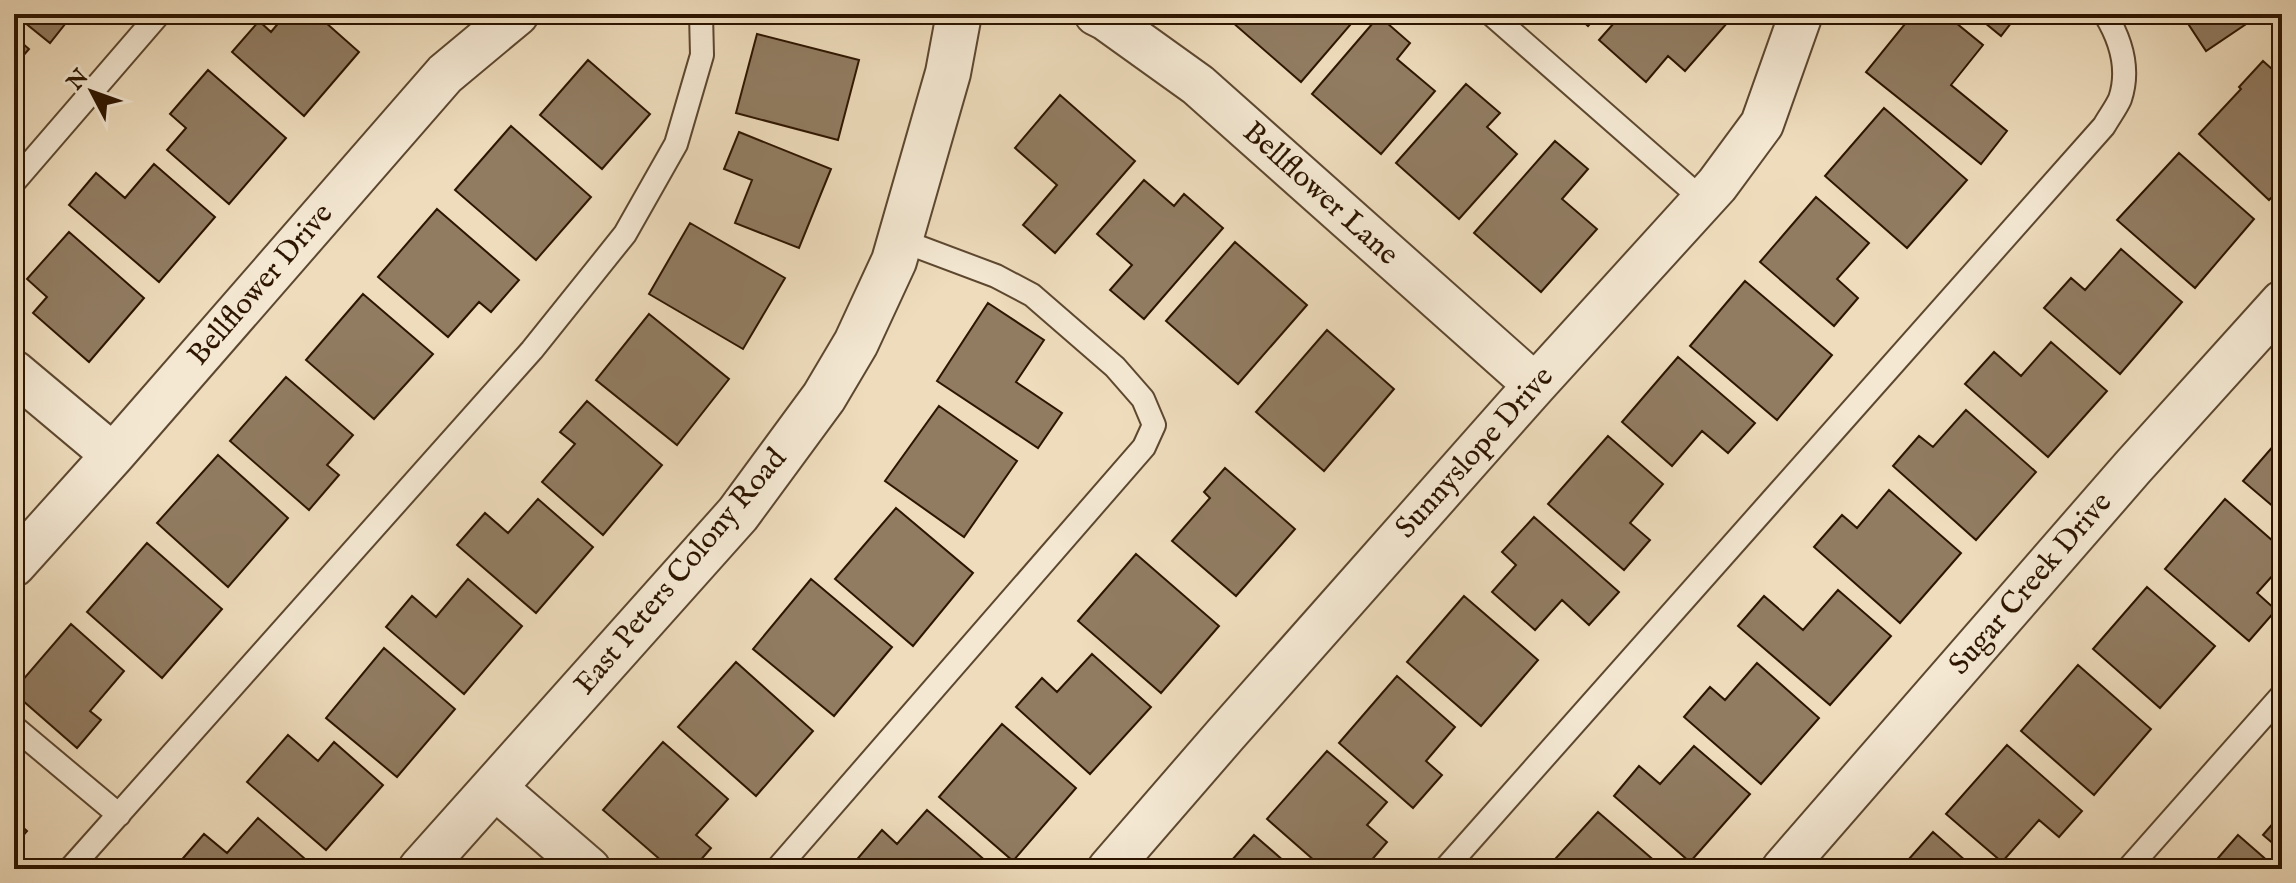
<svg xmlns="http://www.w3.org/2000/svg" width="2296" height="883" viewBox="0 0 2296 883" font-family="'IM FELL English',serif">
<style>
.building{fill:#917c62;stroke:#2d1500;stroke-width:2}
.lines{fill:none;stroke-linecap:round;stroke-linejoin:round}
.service-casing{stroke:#5d472f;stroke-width:26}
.minor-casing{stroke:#5d472f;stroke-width:46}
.tertiary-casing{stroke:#5d472f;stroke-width:48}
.service{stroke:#f4e8d3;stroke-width:22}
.minor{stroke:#f4e8d3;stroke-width:42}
.tertiary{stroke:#f4e8d3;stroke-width:44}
.labels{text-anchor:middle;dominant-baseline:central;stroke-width:6;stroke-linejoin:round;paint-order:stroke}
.street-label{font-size:30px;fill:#2d1500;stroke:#f4e8d3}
</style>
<rect width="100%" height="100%" fill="#eedcbc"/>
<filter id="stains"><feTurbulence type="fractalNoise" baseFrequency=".0025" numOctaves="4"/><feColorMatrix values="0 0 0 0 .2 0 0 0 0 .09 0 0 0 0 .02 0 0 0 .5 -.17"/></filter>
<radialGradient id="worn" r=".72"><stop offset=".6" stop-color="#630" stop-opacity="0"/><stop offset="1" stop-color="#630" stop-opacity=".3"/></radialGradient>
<path class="building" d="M14 14H73L50 43Z
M286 14H316L359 52 304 116 232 52 259 21 271 32Z
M1239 14H1353L1357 17 1301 82 1232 22Z
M1575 14H1599L1588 26Z
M1622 14H1735L1685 71 1668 56 1646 82 1599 40Z
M1913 14H1945L1983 45 1951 85 2007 131 1981 164 1866 72Z
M1974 14H2018L2001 36Z
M2186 14H2261L2206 51 2183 16Z
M1379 16 1410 43 1397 59 1435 91 1381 154 1312 94Z
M757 34 859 60 838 140 736 113Z
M14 36 29 49 14 66Z
M588 60 650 114 602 169 540 115Z
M2263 61 2282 78V187L2269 200 2199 134 2241 89 2239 87Z
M208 70 286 138 229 204 167 150 186 128 170 114Z
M1466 84 1500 113 1487 127 1517 154 1459 219 1396 163Z
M1060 95 1135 161 1055 253 1023 225 1057 185 1015 148Z
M1884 108 1967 180 1907 248 1825 176Z
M511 126 591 197 536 260 455 190Z
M739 132 831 169 799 248 735 223 752 180 724 169Z
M1555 141 1588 169 1562 199 1597 229 1541 292 1474 233Z
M2179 153 2254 219 2195 288 2117 220Z
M154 164 215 217 159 282 69 205 96 173 125 198Z
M1144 180 1174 206 1184 194 1223 228 1144 319 1110 290 1132 265 1097 234Z
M1816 197 1869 243 1837 279 1858 298 1834 326 1760 262Z
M437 209 519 280 491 312 479 302 448 337 378 277Z
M690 223 785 278 743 349 649 294Z
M69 232 144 298 89 362 33 313 47 297 27 279Z
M1235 242 1307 305 1238 384 1166 321Z
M2121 249 2182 302 2120 374 2044 308 2071 278 2085 290Z
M1745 281 1832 355 1777 420 1690 346Z
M363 294 433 354 374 419 306 360Z
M988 303 1044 340 1016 382 1062 413 1038 448 937 381Z
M649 314 729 379 677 445 596 380Z
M1327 330 1394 389 1324 471 1256 412Z
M2051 342 2107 391 2048 457 1965 384 1994 352 2021 376Z
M1678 357 1755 423 1728 453 1702 431 1672 466 1622 422Z
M286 377 353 435 327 465 339 475 309 510 230 441Z
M587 401 662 465 603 535 542 482 575 444 560 432Z
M939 406 1017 461 964 537 885 481Z
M1966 410 2036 472 1976 540 1893 466 1919 436 1933 447Z
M1608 436 1663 484 1630 523 1650 540 1624 570 1548 504Z
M2282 436V514L2243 481Z
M218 455 288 518 228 587 157 523Z
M1225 468 1295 529 1236 596 1172 541 1210 498 1204 492Z
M1889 490 1961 553 1900 623 1814 547 1842 515 1857 528Z
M538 499 593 547 536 613 457 545 485 513 508 533Z
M2225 499 2282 549V565L2257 593 2276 610 2249 641 2165 569Z
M896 508 973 573 913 646 835 579Z
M1534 517 1619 592 1589 625 1562 600 1535 630 1492 592 1516 565 1502 552Z
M147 543 222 609 162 678 87 612Z
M1136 554 1219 626 1161 693 1078 621Z
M468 579 522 626 464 694 386 627 412 596 436 617Z
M811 579 892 647 834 716 753 649Z
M2147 587 2215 646 2160 708 2093 649Z
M1838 590 1891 636 1830 705 1738 626 1764 596 1803 630Z
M1464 596 1538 660 1481 726 1407 662Z
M71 624 124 671 90 711 101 720 77 748 14 693V690Z
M384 648 455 709 397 777 326 718Z
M1092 654 1151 707 1090 774 1016 707 1042 678 1057 692Z
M736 662 813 731 756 796 678 727Z
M1757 663 1819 718 1761 784 1684 717 1710 687 1725 700Z
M2078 665 2151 729 2094 795 2021 731Z
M1397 676 1455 727 1426 761 1442 775 1413 808 1339 743Z
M1002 724 1076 788 1013 861 939 797Z
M288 735 318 761 334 742 383 785 326 850 247 782Z
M663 742 728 799 696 835 711 848 693 869H671L603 810Z
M2007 745 2082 811 2059 837 2039 820 2002 862 1946 814Z
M1694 746 1750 794 1690 862 1614 796 1639 766 1660 784Z
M1327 751 1387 802 1367 825 1387 842 1364 869H1324L1267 819Z
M927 810 995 869H860L853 864 882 830 897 844Z
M1598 812 1664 869H1546Z
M2282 813V851L2263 835Z
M258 818 304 858 294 869H183L178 864 204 834 227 853Z
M14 819 27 831 14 846Z
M1933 832 1975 869H1900Z
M1254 835 1293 869H1224Z
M2238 835 2277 869H2216L2212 865Z"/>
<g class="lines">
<g class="service-casing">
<path id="service" d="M1491 14 1703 200
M14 182 159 14
M14 727 119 815
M70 869 532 350 625 234 676 144 702 55 701 14
M777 869 1144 447 1154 425 1143 399 1115 367 1032 295 996 276 900 240
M1445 869C1663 620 1886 375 2104 126 2109 117 2116 108 2120 99 2130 69 2121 40 2105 14
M2128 869 2282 695"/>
</g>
<g class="minor-casing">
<path id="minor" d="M1096 14 1106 19 1198 85 1535 385
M14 372 113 455
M14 565 113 455 445 74 517 14
M494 787 589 869
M1109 869 1226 734 1535 385 1717 185 1762 124 1801 14
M1783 869 2133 467 2282 302"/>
</g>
<g class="tertiary-casing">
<path id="tertiary" d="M421 869 738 514 824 397 856 343 894 261 948 73 959 14"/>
</g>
<use href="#service" class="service"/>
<use href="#minor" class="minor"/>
<use href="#tertiary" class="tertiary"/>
</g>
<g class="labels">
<g class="street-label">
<text transform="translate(1320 194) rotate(42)">Bellflower Lane</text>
<text transform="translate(261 285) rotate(-49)">Bellflower Drive</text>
<text transform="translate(1475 453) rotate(-48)">Sunnyslope Drive</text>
<text transform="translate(681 572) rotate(-50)">East Peters Colony Road</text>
<text transform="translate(2031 584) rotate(-49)">Sugar Creek Drive</text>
</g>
</g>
<rect width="2296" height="883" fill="none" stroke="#eedcbc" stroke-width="48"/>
<rect x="16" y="16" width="2264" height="851" fill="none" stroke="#2d1500" stroke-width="4"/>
<rect x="24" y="24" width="2248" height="835" fill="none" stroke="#2d1500" stroke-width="2"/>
<g transform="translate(92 92) rotate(311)" stroke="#f4e8d3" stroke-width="6" paint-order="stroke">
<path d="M0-6L14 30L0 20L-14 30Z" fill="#2d1500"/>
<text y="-12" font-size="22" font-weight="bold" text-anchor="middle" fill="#2d1500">N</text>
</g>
<rect width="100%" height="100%" filter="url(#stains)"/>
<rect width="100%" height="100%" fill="url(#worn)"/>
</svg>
